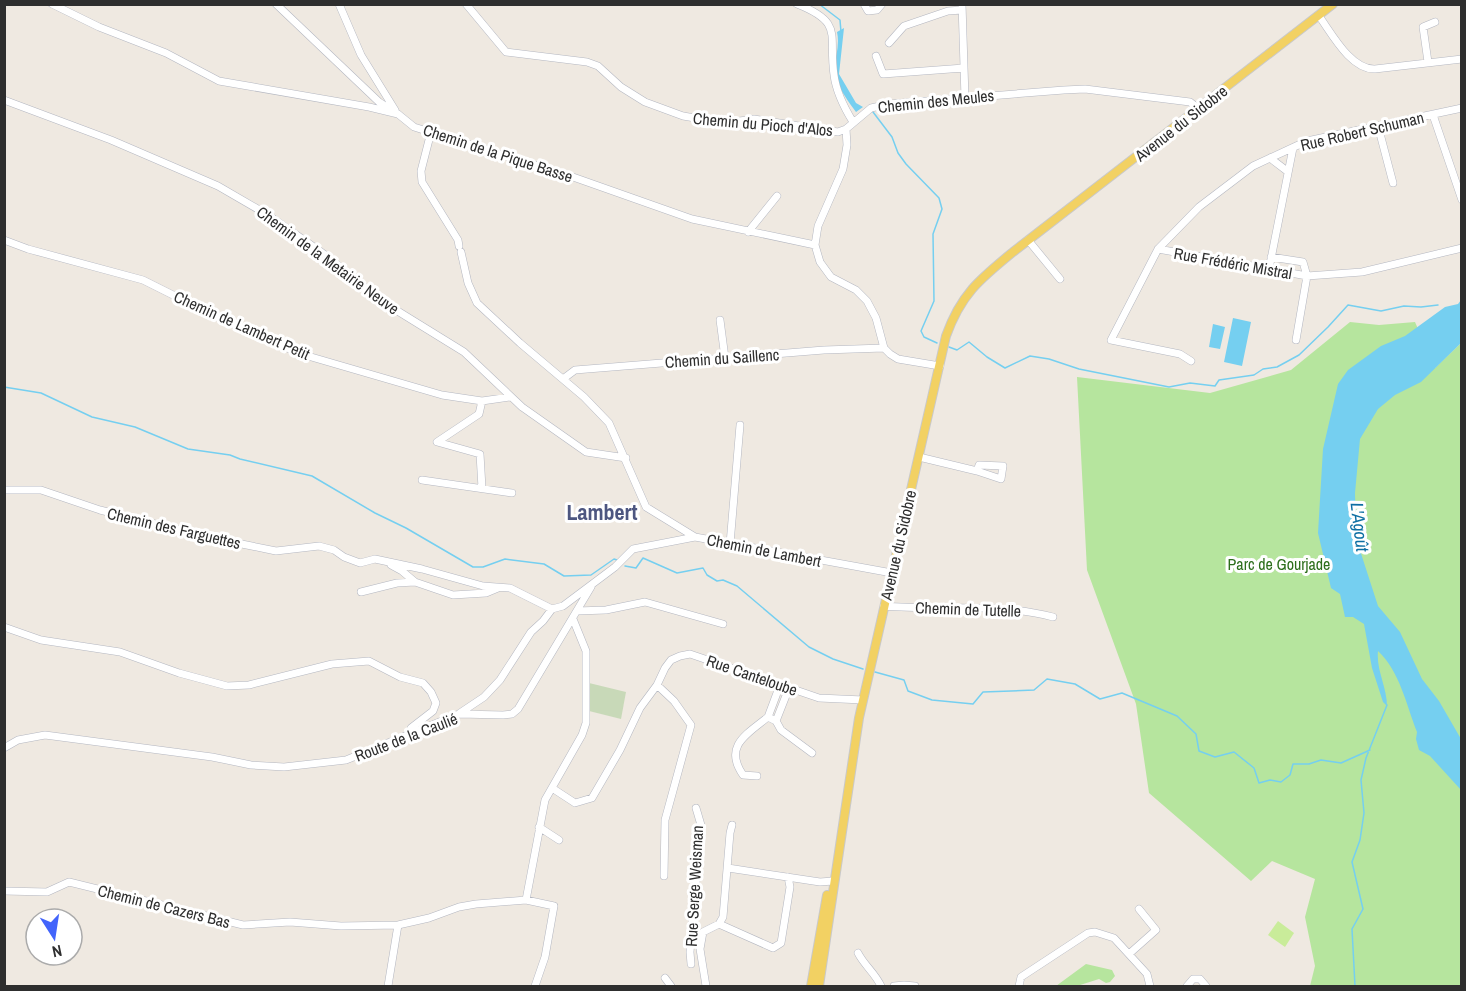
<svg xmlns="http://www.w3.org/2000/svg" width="1466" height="991" viewBox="0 0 1466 991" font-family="'Archivo Narrow',sans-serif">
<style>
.green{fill:#b6e59e}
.cemetery{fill:#c8d9b8}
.pitch{fill:#c9ec9a}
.water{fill:#75cff0}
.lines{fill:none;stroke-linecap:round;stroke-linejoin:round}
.stream{stroke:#75cff0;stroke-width:1.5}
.minor-casing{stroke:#b4b7c1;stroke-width:8}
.major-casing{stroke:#c9c9c9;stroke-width:10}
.minor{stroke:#fff;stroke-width:7}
.major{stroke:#f2d163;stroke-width:8}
.labels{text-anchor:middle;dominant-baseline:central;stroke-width:6;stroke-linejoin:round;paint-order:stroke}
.street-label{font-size:16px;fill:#2e2e2e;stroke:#fff}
.park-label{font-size:16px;fill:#2c6e1b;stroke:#fff}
.water-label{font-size:18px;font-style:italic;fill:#0d6fa3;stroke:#fff}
.district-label{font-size:22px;font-weight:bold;fill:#4d5680;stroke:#fff}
</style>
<rect width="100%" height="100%" fill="#efe9e1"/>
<path class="green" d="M1350 322 1379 325 1415 322 1435 368 1461 343V986H1310L1315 966 1305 917 1315 879 1272 861 1251 881 1149 793 1136 704 1087 570 1077 377 1210 393 1291 370Z
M1086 964 1112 970 1115 976 1110 982 1106 983 1099 979 1077 986H1056Z"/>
<path class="cemetery" d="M589 683 626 692 621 719 589 711Z"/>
<path class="pitch" d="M1278 921 1294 933 1285 947 1268 935Z"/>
<path class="water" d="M844 28 839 74 856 103 863 107 856 112C848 101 835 84 835 70 835 57 840 45 837 32Z
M1461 300V343L1421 382 1395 395 1378 409 1360 439 1355 493 1356 538 1378 606 1400 632 1422 679 1439 701 1461 739V790L1430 756 1419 750 1416 739 1417 732C1406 704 1400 672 1378 651 1376 670 1387 687 1387 706L1383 702 1372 668 1364 624 1353 617H1345L1340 594 1331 588 1318 533 1323 449 1338 384 1348 370 1381 346 1405 336 1445 307 1458 304Z
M1233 318 1251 322 1242 366 1224 362Z
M1213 324 1225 327 1220 349 1209 347Z"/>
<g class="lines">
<path class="stream" d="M819 4 840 20 841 32
M873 112 892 137 898 153 906 164 939 198 942 209 933 234 934 301 921 331 924 337 937 343
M949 347 957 350 969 342 987 357 1005 368 1030 356 1049 359 1079 369 1169 387 1190 383 1215 386 1219 380 1254 375 1263 369 1277 367 1299 355 1328 327 1348 305 1381 311 1404 306 1421 307 1438 305
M4 387 41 393 92 417 135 427 188 449 230 455 240 459 312 476 375 513 406 528 473 567H483L505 559 544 564 564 576 591 575 614 559 617 560
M625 566 636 568 643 558 677 573 703 568 707 575 717 581 723 580 737 586 809 647 833 659 863 669
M875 672 904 680 908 691 932 700 973 704 983 692 1034 690 1047 679 1075 684 1100 699 1122 693 1177 716 1196 734 1199 751 1215 757 1234 752 1254 768 1259 783 1270 780 1281 782 1290 775 1293 764H1309L1321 760 1341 763 1370 750
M1355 986 1352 929 1363 909 1352 862 1360 840 1364 813 1361 780 1366 758 1387 705"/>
<g class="minor-casing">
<path id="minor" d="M52 4 99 27 166 53 219 81 369 107 398 114 414 127 573 177 692 219 815 245
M276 4 379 102 393 111
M339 4 361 55 395 110
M466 4 506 52 587 62 598 66 621 87 645 102 683 116 725 123 754 119 838 132 846 129
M797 4C845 23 828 35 834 75 836 91 845 109 853 122
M864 4 868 11 877 10 882 4
M962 4 965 98
M1319 16C1332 34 1351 70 1375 69L1462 59
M889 43 904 26 948 11 962 10
M876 56 883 74 964 68
M1428 62 1423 27 1435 22
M4 100 111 140 218 186 268 215 324 254 383 302 464 352 522 407 586 452 626 458
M1433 115 1462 200
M1378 126 1393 183
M431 132 421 171 422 182 458 240 459 246
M1270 158 1287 171
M748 232 777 196
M4 240 28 249 143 280 219 318 301 354 442 395 482 401 510 397
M1028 240 1060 279
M1158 249 1307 276 1362 272 1462 248
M461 252 468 283 477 303 520 343 584 397 609 423 646 507 695 537
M1271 257 1303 262 1307 276 1296 340
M1269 269 1293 148
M720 320 725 358
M1191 361 1180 354 1111 340 1158 249 1199 207 1253 166 1307 141 1462 108
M940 366 898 359 890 354 884 348 876 318 867 301 856 290 831 277 820 262 815 245 818 226 843 169 847 145 846 129 871 108 889 104 1064 90 1085 89 1190 102 1199 109
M563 379 575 370 824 350 884 348
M482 401 479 414 437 442 480 454 482 488
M919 457 977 471 1001 479 1003 466 979 465 977 471
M422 480 512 493
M4 490H41L100 510 207 537 276 551 319 546 334 550 344 557 360 563 375 559 422 569 483 586 510 588 552 609 563 606 615 567 633 549 695 537 892 573
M730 544 740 425
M391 565 402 571 415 582
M361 592 397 583 415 582 453 595 486 593 498 588
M884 606C940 611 997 602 1053 617
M577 611 606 610 645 602 723 624
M4 627 41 640 120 652 179 673 227 686 249 685 332 664 369 661 400 677 423 683 431 692 436 703 433 711 411 728V734
M657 685 674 701 691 725 665 820 664 876
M780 685 768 717 776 721 781 730 812 753
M460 713 484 697 500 680 531 632 543 621 552 609
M776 721 789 688
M4 748 18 740 45 735 212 757 251 765 284 767 346 760 459 714 503 715 512 714 518 709 591 587
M757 776 743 775C723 746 747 734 768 717
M552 788 575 803 592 798 620 750 640 708 657 685 665 668 671 660 680 656 690 654 819 698 863 700
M539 827 559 840
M728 868 820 882 833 881
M4 891 47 892 69 882 243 925 290 922 341 926 398 925 429 918 459 907 476 904 526 900 554 906 545 957 535 986
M526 900 545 800 582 735 586 723V651L573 619
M719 924 773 948 781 943 790 887 788 877
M858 953C864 965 875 973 881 986
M1129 954 1156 930 1139 909
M691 964 690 952 701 825 696 808
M665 978 671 986
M388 986 398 925
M706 986 700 949 703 932 719 924 723 917 730 833 732 825
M894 986 904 985 915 986
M1019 986 1021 977 1088 933 1095 932 1114 938 1147 974 1150 986
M1187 986 1193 979H1200L1206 986"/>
</g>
<g class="major-casing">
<path id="major" d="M811 986 827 895
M819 986 859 718 946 336C961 294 980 279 1013 252L1333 4"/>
</g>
<use href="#minor" class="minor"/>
<use href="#major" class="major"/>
</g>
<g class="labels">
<g class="street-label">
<text transform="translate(936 101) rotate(-6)">Chemin des Meules</text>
<text transform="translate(1181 123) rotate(-38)">Avenue du Sidobre</text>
<text transform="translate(763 124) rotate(5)">Chemin du Pioch d'Alos</text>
<text transform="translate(1362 131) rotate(-13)">Rue Robert Schuman</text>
<text transform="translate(498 153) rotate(18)">Chemin de la Pique Basse</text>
<text transform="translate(328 260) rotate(36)">Chemin de la Metairie Neuve</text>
<text transform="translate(1233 263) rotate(10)">Rue Frédéric Mistral</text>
<text transform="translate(242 325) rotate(24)">Chemin de Lambert Petit</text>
<text transform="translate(722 358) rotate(-4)">Chemin du Saillenc</text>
<text transform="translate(174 528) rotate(13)">Chemin des Farguettes</text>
<text transform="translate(898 545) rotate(-77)">Avenue du Sidobre</text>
<text transform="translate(764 550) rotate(11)">Chemin de Lambert</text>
<text transform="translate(968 609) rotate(2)">Chemin de Tutelle</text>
<text transform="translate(752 675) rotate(19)">Rue Canteloube</text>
<text transform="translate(406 737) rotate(-21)">Route de la Caulié</text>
<text transform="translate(694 886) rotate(-87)">Rue Serge Weisman</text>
<text transform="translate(164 906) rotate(14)">Chemin de Cazers Bas</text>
</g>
<g class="park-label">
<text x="1279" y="564">Parc de Gourjade</text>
</g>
<g class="water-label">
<text transform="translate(1360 527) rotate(83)">L'Agoût</text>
</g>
<g class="district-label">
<text x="602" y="512">Lambert</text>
</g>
</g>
<rect width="1466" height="991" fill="none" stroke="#2e2e2e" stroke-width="12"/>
<g transform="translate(54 937) rotate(168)"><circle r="28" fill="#ffffff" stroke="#ababab" stroke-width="1.5"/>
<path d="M0-4.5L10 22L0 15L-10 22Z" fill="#4264fb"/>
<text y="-9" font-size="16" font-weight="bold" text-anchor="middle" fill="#2e2e2e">N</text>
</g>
</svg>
